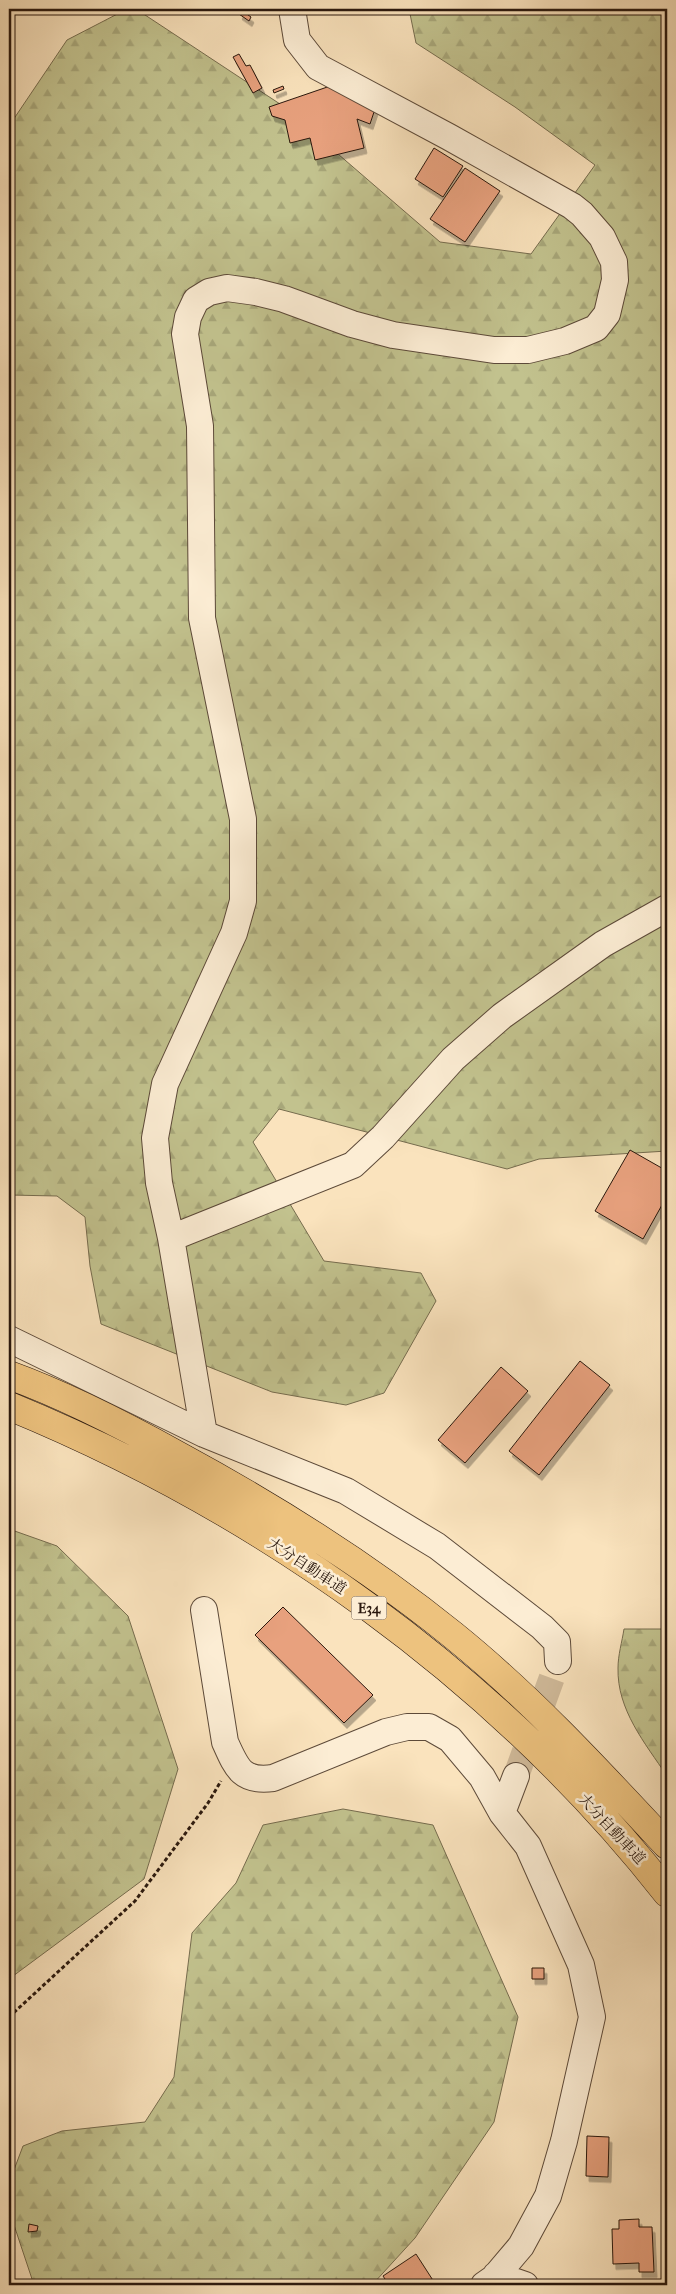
<svg xmlns="http://www.w3.org/2000/svg" width="676" height="2294" viewBox="0 0 676 2294" font-family="'IM FELL French Canon','Noto Serif JP',serif">
<style>
.forest{fill:url(#forest-firs);stroke:#766c4e}
.building{fill:#e8a17e;stroke:#29170d;filter:url(#shadow)}
.lines{fill:none;stroke-linecap:round;stroke-linejoin:round}
.minor-tunnel{stroke:#d0ba9a;stroke-width:26;stroke-dasharray:26 13;stroke-linecap:butt}
.minor-casing{stroke:#5d4a39;stroke-width:28}
.highway-casing{stroke:#29170d;stroke-width:29}
.path{stroke:#29170d;stroke-width:3;stroke-dasharray:4 2.5;stroke-linecap:butt}
.minor{stroke:#fcedd4;stroke-width:26}
.highway{stroke:#edc27e;stroke-width:28}
.labels{text-anchor:middle;dominant-baseline:central;stroke-width:5;stroke-linejoin:round;paint-order:stroke}
.shield{fill:#fcedd4;stroke:#685749;stroke-width:1}
.shield-label{font-size:14px;font-weight:bold;fill:#29170d}
.street-label{font-size:15px;fill:#29170d;stroke:#fcedd4}
</style>
<defs>
<pattern id="forest-firs" width="22" height="20" patternUnits="userSpaceOnUse" patternTransform="scale(1.25)"><rect width="22" height="20" fill="#c2c28e"/><path d="M5 1l3.5 6h-7zM16 11l3.5 6h-7z" fill="#a7a679"/></pattern>
<filter id="shadow"><feDropShadow dx="3" dy="5.5" stdDeviation="0" flood-color="#0004"/></filter>
</defs>
<rect width="100%" height="100%" fill="#fae3bd"/>
<filter id="stains"><feTurbulence type="fractalNoise" baseFrequency=".004" numOctaves="4"/><feColorMatrix values="0 0 0 0 .2 0 0 0 0 .09 0 0 0 0 .02 0 0 0 .5 -.17"/></filter>
<radialGradient id="worn" r=".72"><stop offset=".6" stop-color="#630" stop-opacity="0"/><stop offset="1" stop-color="#630" stop-opacity=".3"/></radialGradient>
<path class="forest" d="M127 9H136L280 104 440 242 531 254 595 165 515 107 416 43 409 9H667V1151L539 1159 507 1169 279 1109 253 1142 324 1261 421 1273 436 1301 384 1393 346 1405 272 1392 101 1324 90 1266 85 1217 57 1196 9 1195V126L67 40Z
M9 1529 57 1546 128 1616 178 1769 144 1879 9 1979Z
M624 1629H667V1776C645 1743 617 1710 618 1668 618 1655 622 1642 624 1629Z
M343 1809 433 1825 518 2017 494 2122 415 2238 372 2285H34L9 2210V2183L23 2146 62 2131 145 2122 174 2077 192 1933 236 1883 263 1825Z"/>
<path class="building" d="M241 10 251 17 249 21 239 14Z
M239 54 246 66 250 65 262 88 253 93 233 57Z
M339 83 376 106 370 124 357 119 364 148 315 160 310 138 290 143 285 120 272 116 269 107Z
M283 86 284 89 274 93 273 90Z
M434 148 463 166 443 197 415 179Z
M465 168 500 191 465 242 430 219Z
M630 1150 667 1171V1196L643 1239 595 1211Z
M580 1361 610 1385 539 1475 509 1451Z
M501 1367 528 1391 465 1463 438 1440Z
M283 1607 373 1695 344 1723 255 1635Z
M532 1968H544V1979H532Z
M587 2136 609 2137 608 2177 586 2176Z
M639 2219V2227H652L654 2272H639V2263L613 2264 612 2229H619V2220Z
M29 2224 38 2226 37 2231 28 2232Z
M416 2254 436 2285H389L383 2276Z"/>
<g class="lines">
<path class="minor-tunnel" d="M516 1776 558 1661"/>
<g class="minor-casing">
<path id="minor" d="M171 1238 353 1165 383 1137 453 1059 502 1016 603 944 667 908
M9 1339 204 1434 346 1491 437 1546 542 1627 557 1642 558 1661
M204 1434 171 1238 159 1183 155 1138 165 1084 234 933 243 901V819L202 618 200 426 185 334 188 317 196 300 209 292 227 288 256 292 284 299 352 324 393 335 494 350H528L565 341 596 328 607 314 615 280 614 262 602 237 582 214 572 206 449 137 318 67 297 40 292 9
M204 1610 225 1742C237 1769 242 1782 273 1778L386 1732 407 1727H429L450 1739 482 1777 502 1813 528 1846 581 1965 592 2017 564 2141 548 2196 521 2246 494 2278 484 2285
M502 1813 516 1776
M496 2275 525 2285"/>
</g>
<g class="highway-casing">
<path id="highway" d="M9 1375C67 1396 125 1426 179 1456 275 1508 369 1567 453 1635 531 1698 599 1772 667 1845
M9 1406C262 1510 497 1677 667 1893"/>
</g>
<path class="path" d="M9 2017 135 1901 208 1803 221 1781"/>
<use href="#minor" class="minor"/>
<use href="#highway" class="highway"/>
</g>
<g class="labels">
<rect class="shield" x="351.5" y="1596.5" width="35" height="23" rx="4"/>
<g class="shield-label">
<text x="369" y="1608">E34</text>
</g>
<g class="street-label">
<text transform="translate(307 1566) rotate(33)">大分自動車道</text>
<text transform="translate(612 1829) rotate(47)">大分自動車道</text>
</g>
</g>
<rect width="676" height="2294" fill="none" stroke="#fae3bd" stroke-width="30"/>
<rect x="10" y="10" width="656" height="2274" fill="none" stroke="#29170d" stroke-width="2.5"/>
<rect x="15" y="15" width="646" height="2264" fill="none" stroke="#29170d"/>
<rect width="100%" height="100%" filter="url(#stains)"/>
<rect width="100%" height="100%" fill="url(#worn)"/>
</svg>
